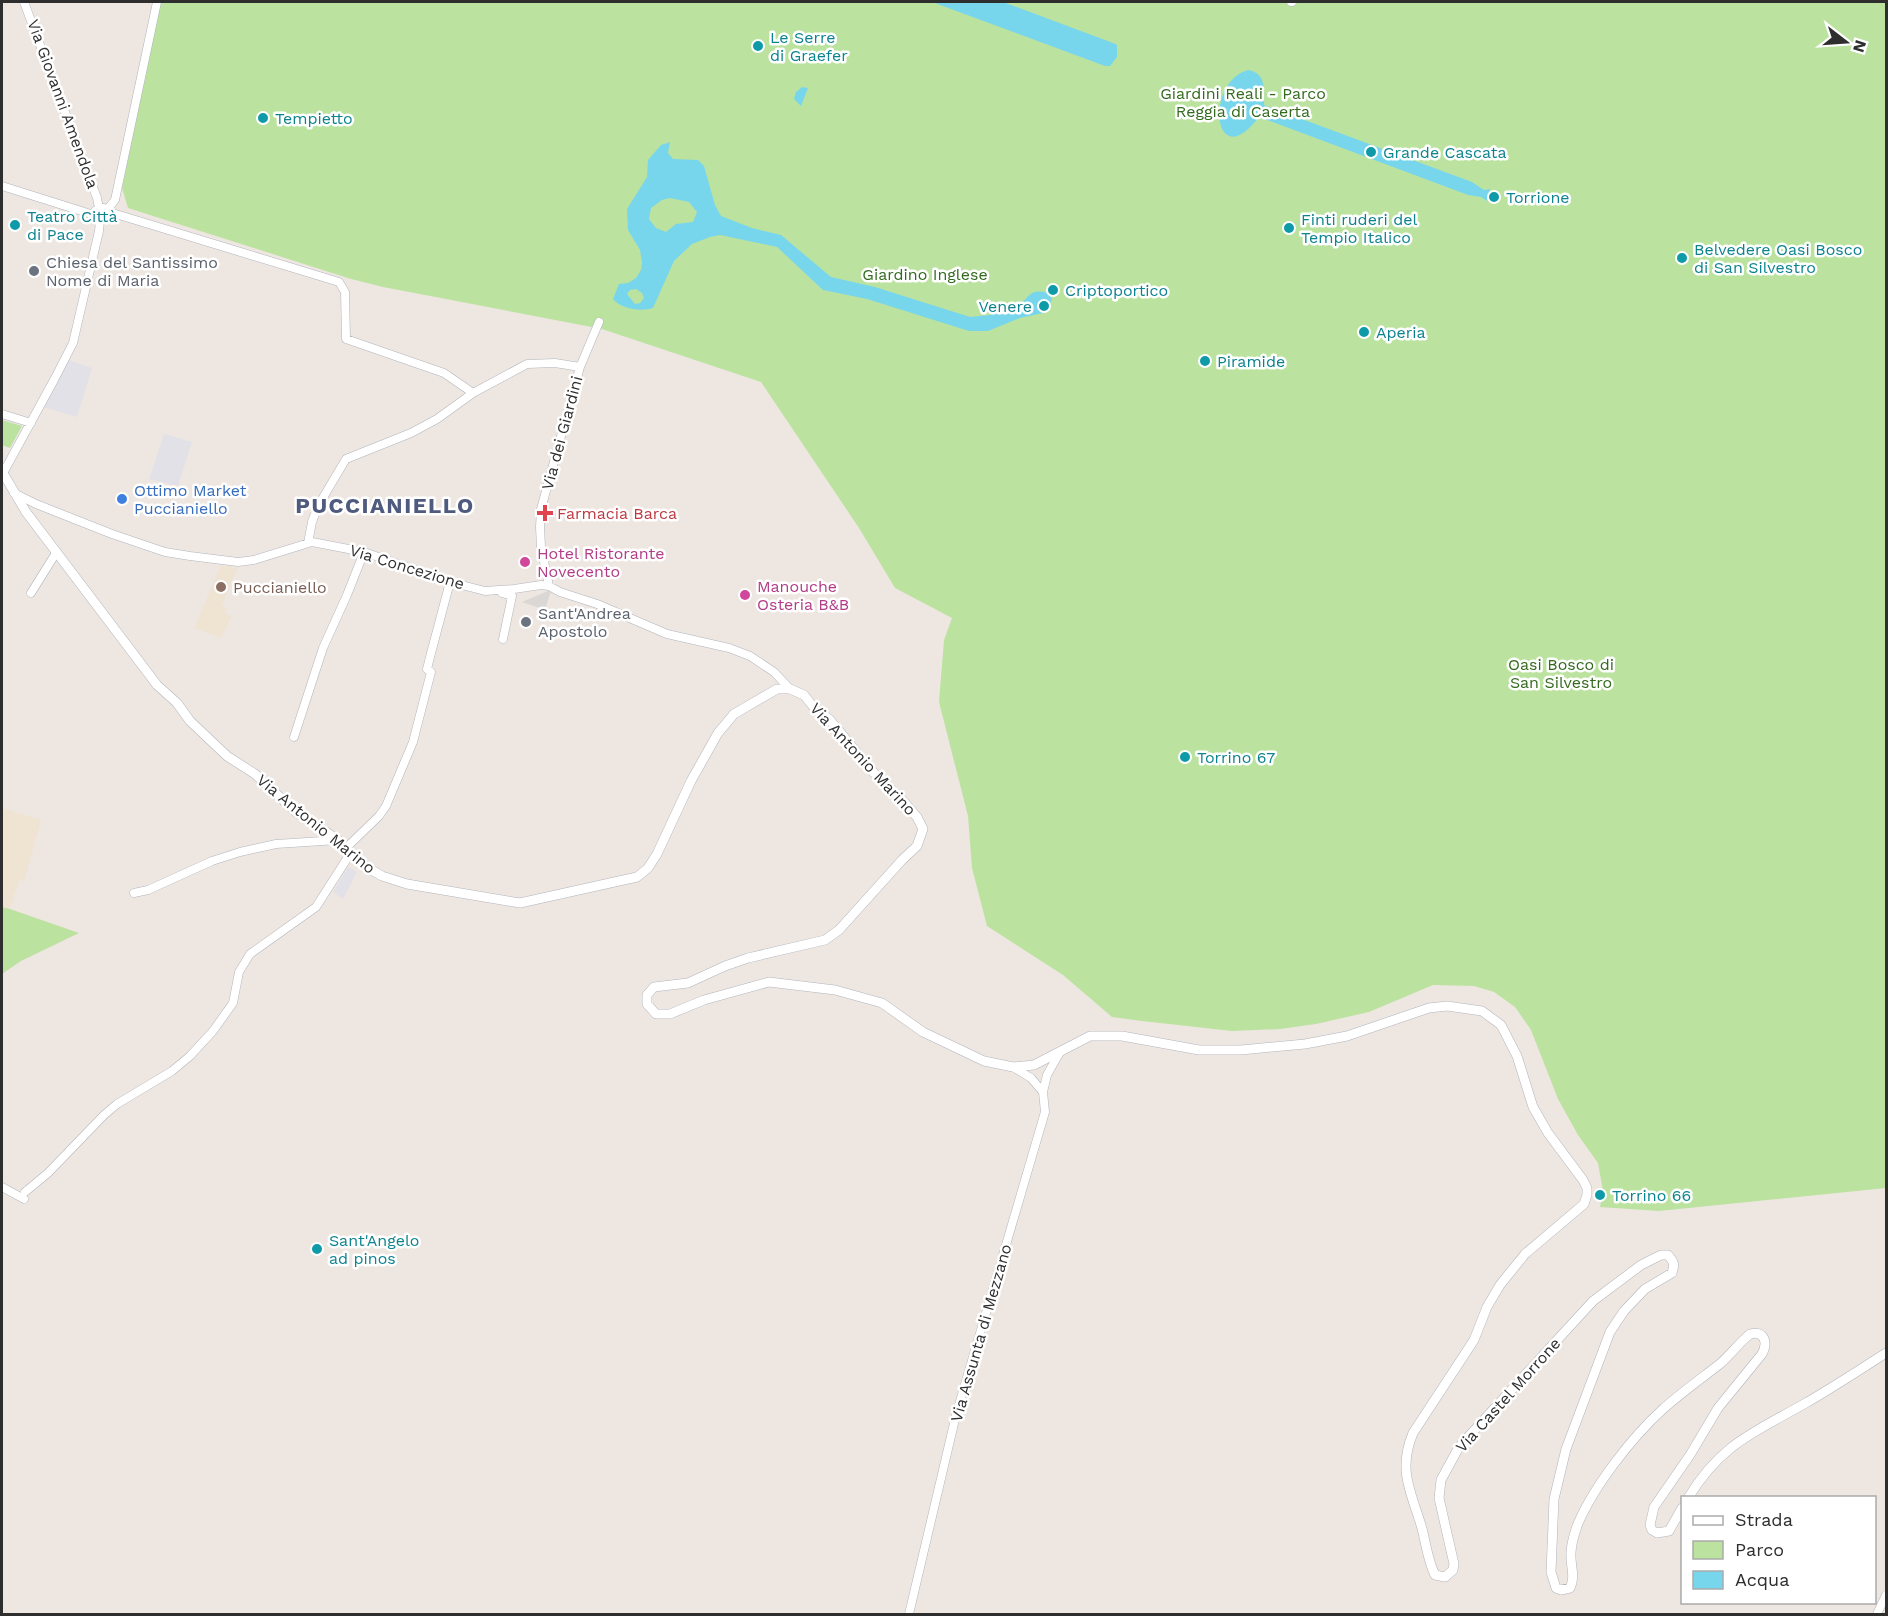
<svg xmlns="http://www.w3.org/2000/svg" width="1888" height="1616" viewBox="0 0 1888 1616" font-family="'Work Sans',sans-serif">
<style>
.industrial{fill:#e2e1e7}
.education{fill:#efe3d1}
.green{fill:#bce2a0}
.plaza{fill:#dad7d4}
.water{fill:#78d6ec;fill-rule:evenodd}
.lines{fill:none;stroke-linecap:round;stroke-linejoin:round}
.minor-casing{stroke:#b1b4bd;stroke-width:9}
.tertiary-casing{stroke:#b1b4bd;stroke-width:10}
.minor{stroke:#fff;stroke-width:8}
.tertiary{stroke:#fff;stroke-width:9}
.culture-dot{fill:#0f9aa8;stroke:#fff;stroke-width:2}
.worship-dot{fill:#6b7280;stroke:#fff;stroke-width:2}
.shop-dot{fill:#3f7fe0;stroke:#fff;stroke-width:2}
.health-dot{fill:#e0444e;stroke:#fff;stroke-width:2}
.hotel-dot{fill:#d1479c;stroke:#fff;stroke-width:2}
.education-dot{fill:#8d6e63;stroke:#fff;stroke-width:2}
.labels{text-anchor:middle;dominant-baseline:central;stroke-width:5;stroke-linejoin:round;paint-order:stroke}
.culture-label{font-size:16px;fill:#0d838f;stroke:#fff;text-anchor:start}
.park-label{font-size:16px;fill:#336a1e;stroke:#fff}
.street-label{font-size:16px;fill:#2e2e2e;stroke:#fff}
.worship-label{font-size:16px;fill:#5b616d;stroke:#fff;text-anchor:start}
.shop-label{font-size:16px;fill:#366cbe;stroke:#fff;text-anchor:start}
.health-label{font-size:16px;fill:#be3a42;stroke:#fff;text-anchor:start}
.hotel-label{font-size:16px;fill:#b23c85;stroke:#fff;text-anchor:start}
.education-label{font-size:16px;fill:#785e54;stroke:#fff;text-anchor:start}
.district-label{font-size:22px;font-weight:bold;letter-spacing:1.5px;fill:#4e5a7e;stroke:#fff}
</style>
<rect width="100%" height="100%" fill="#eee7e1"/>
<path class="industrial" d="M65 359 92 368 77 417 40 406Z
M164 434 192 442 178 486 149 479Z
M348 867 357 872 343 899 333 892Z"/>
<path class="education" d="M227 564 237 569 222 605 227 608 225 613 231 616 221 638 195 628 221 565 225 567Z
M2 808 41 820 24 881 19 880 10 909 2 907Z"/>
<path class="green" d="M160 2H1886V1188L1659 1211 1600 1207 1603 1191 1598 1163 1578 1135 1558 1099 1531 1030 1515 1007 1494 992 1474 986 1433 985 1369 1012 1316 1024 1280 1029 1232 1031 1142 1021 1112 1017 1063 975 987 926 972 868 968 816 939 702 944 640 952 618 895 588 859 528 761 382 602 329 383 287 351 279 128 208 122 188Z
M2 420 22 426 10 448 2 445Z
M2 907 10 909 79 933 21 961 2 974Z"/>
<path class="plaza" d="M548 591H551L545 610 522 602Z"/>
<path class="water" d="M932 2H1003L1113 43 1117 45V57L1110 66H1105Z
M1248 70C1267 73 1264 91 1264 105L1472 182 1484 190 1490 189 1487 201 1481 197 1468 195 1259 117C1213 177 1204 82 1248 70Z
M802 87 808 88 801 106 794 99 796 92Z
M670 142 668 153 673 159 698 160 704 166 715 205 721 216 752 228 781 235 831 277 875 287 970 317 990 315 1025 300C1031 291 1038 290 1048 293L1052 299 1048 309 1043 313 1020 318 988 331H969L867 299 823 290 777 247 720 235 710 237 692 244 674 261 653 308C641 312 621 309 613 299L619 284 628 283 636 278 641 270 642 263 640 250 628 230 627 209 647 177 648 160 661 145ZM670 198 689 202 697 212 693 222 676 224 666 232 656 228 649 219 651 208 662 200ZM636 289 642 293 644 298 640 303 635 304 627 294 630 290Z"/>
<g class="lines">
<g class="minor-casing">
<path id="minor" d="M24 2 97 198 99 208
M157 2 115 200 106 211 102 220 97 221 94 220 95 211 99 208H104L106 211 339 282 345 292 346 339 444 373 473 393 527 364 555 363 580 367 541 509 540 527 541 547 549 586
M1291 2H1292
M2 186 94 215
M580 367 599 322
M2 414 31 423
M2 475 54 380 73 343 99 231 100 221
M14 493 36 504 112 534 165 552 190 556 238 562 254 560 312 542 364 552 450 582 485 591 514 589 541 585 549 586 560 592 597 604 667 634 729 648 750 656 774 672 790 689
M308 543 312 522 318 506 346 459 411 433 437 419 473 393
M31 593 56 553
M502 593 512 596 503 639
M294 737 323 648 347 595 364 552
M346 848 379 816 386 806 413 742 431 672 427 669 430 657 450 582
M134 893 148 890 212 861 240 852 276 844 338 840
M1043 1092 1047 1075 1060 1052
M2 1187 24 1199
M25 1192 48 1173 104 1115 117 1104 172 1071 190 1056 213 1031 233 1003 239 972 250 954 316 907 350 854
M909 1614 956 1415 1045 1112 1043 1092 1031 1078 1013 1067
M1877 1614 1886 1595"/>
</g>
<g class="tertiary-casing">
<path id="tertiary" d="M3 473 26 512 157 685 177 703 190 721 227 756 255 774 296 812 338 840 350 854 368 868 382 876 407 884 520 903 637 877 648 868 657 854 691 781 718 733 734 714 777 689H790L804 695 816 710 829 719 874 773 904 802 917 817 923 829 917 846 902 860 839 930 825 940 748 958 725 966 688 983 654 987 647 995V1004L656 1014H670L704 1000 769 982 835 990 882 1003 923 1032 984 1061 1013 1067 1034 1065 1090 1036H1122L1199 1050H1241L1305 1044 1347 1036 1429 1008 1447 1006 1482 1011 1501 1025 1517 1056 1533 1107 1548 1133 1583 1180 1587 1188V1195L1584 1204 1525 1254 1500 1285 1487 1307 1474 1340 1413 1433C1398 1469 1410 1490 1421 1525 1426 1542 1427 1559 1435 1575L1445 1577 1453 1570 1454 1564 1439 1498 1441 1480 1459 1447 1593 1301 1641 1265 1661 1255H1668C1674 1262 1675 1264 1672 1273L1645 1289 1624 1311 1610 1332 1566 1449 1554 1499 1551 1572 1556 1588 1561 1590 1570 1588C1576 1576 1570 1566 1571 1553 1571 1544 1574 1535 1577 1526 1593 1487 1632 1437 1663 1409 1682 1392 1702 1378 1721 1363 1731 1354 1739 1343 1750 1334 1765 1330 1768 1343 1762 1354L1718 1408 1690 1455 1654 1507 1650 1525 1652 1530 1657 1533 1669 1531 1682 1508
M1688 1498C1721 1444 1753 1433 1804 1404 1832 1388 1859 1370 1886 1353"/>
</g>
<use href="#minor" class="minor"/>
<use href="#tertiary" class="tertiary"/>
</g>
<g class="culture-dot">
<circle cx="758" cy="46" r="6"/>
<circle cx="263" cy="118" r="6"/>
<circle cx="1371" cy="152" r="6"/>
<circle cx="1494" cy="197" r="6"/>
<circle cx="15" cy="225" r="6"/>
<circle cx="1289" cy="228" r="6"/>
<circle cx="1682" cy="258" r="6"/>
<circle cx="1053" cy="290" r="6"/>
<circle cx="1044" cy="306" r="6"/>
<circle cx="1364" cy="332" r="6"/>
<circle cx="1205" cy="361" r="6"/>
<circle cx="1185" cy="757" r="6"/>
<circle cx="1600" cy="1195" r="6"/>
<circle cx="317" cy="1249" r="6"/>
</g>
<g class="worship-dot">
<circle cx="34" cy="271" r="6"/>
<circle cx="526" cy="622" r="6"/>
</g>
<circle class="shop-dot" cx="122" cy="499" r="6"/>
<path class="health-dot" d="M542 504h6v6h6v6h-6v6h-6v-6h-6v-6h6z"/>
<g class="hotel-dot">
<circle cx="525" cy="562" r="6"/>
<circle cx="745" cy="595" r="6"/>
</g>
<circle class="education-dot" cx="221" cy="587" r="6"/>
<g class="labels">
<g class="culture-label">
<text x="770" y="37">Le Serre<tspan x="770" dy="18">di Graefer</tspan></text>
<text x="275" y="118">Tempietto</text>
<text x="1383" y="152">Grande Cascata</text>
<text x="1506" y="197">Torrione</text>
<text x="27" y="216">Teatro Città<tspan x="27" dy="18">di Pace</tspan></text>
<text x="1301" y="219">Finti ruderi del<tspan x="1301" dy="18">Tempio Italico</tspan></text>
<text x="1694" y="249">Belvedere Oasi Bosco<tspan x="1694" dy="18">di San Silvestro</tspan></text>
<text x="1065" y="290">Criptoportico</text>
<text x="1032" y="306" text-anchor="end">Venere</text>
<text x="1376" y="332">Aperia</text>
<text x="1217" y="361">Piramide</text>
<text x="1197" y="757">Torrino 67</text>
<text x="1612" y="1195">Torrino 66</text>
<text x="329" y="1240">Sant'Angelo<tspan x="329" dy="18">ad pinos</tspan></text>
</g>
<g class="park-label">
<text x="1243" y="93">Giardini Reali - Parco<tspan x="1243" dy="18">Reggia di Caserta</tspan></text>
<text x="925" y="274">Giardino Inglese</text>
<text x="1561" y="664">Oasi Bosco di<tspan x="1561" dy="18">San Silvestro</tspan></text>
</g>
<g class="street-label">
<text transform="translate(63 104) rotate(70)">Via Giovanni Amendola</text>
<text transform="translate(562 433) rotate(-75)">Via dei Giardini</text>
<text transform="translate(407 567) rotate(17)">Via Concezione</text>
<text transform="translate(863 759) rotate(47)">Via Antonio Marino</text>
<text transform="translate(316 824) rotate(39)">Via Antonio Marino</text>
<text transform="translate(981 1333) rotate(-74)">Via Assunta di Mezzano</text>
<text transform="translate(1508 1395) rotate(-48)">Via Castel Morrone</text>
</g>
<g class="worship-label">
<text x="46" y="262">Chiesa del Santissimo<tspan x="46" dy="18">Nome di Maria</tspan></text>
<text x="538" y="613">Sant'Andrea<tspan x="538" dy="18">Apostolo</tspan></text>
</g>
<g class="shop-label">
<text x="134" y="490">Ottimo Market<tspan x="134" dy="18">Puccianiello</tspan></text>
</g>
<g class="health-label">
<text x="557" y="513">Farmacia Barca</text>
</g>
<g class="hotel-label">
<text x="537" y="553">Hotel Ristorante<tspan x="537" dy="18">Novecento</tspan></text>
<text x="757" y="586">Manouche<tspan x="757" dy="18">Osteria B&amp;B</tspan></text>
</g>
<g class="education-label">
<text x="233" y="587">Puccianiello</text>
</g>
<g class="district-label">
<text x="385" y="505">PUCCIANIELLO</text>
</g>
</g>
<rect width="1888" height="1616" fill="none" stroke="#2e2e2e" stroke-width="6"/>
<rect x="1681" y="1496" width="195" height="108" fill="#ffffff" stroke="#ababab" stroke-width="1.5"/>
<rect x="1693" y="1516" width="30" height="9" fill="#ffffff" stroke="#ababab" stroke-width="1.5"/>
<text x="1735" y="1526" font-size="18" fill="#2e2e2e">Strada</text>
<rect x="1693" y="1541" width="30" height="18" fill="#bce2a0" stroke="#ababab" stroke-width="1.5"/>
<text x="1735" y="1556" font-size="18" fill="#2e2e2e">Parco</text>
<rect x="1693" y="1571" width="30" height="18" fill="#78d6ec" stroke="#ababab" stroke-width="1.5"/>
<text x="1735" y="1586" font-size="18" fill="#2e2e2e">Acqua</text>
<g transform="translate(1846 42) rotate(107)" stroke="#ffffff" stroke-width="4.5" paint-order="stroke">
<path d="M0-4.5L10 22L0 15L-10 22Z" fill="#2e2e2e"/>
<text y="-9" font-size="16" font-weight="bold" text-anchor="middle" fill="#2e2e2e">N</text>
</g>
</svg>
